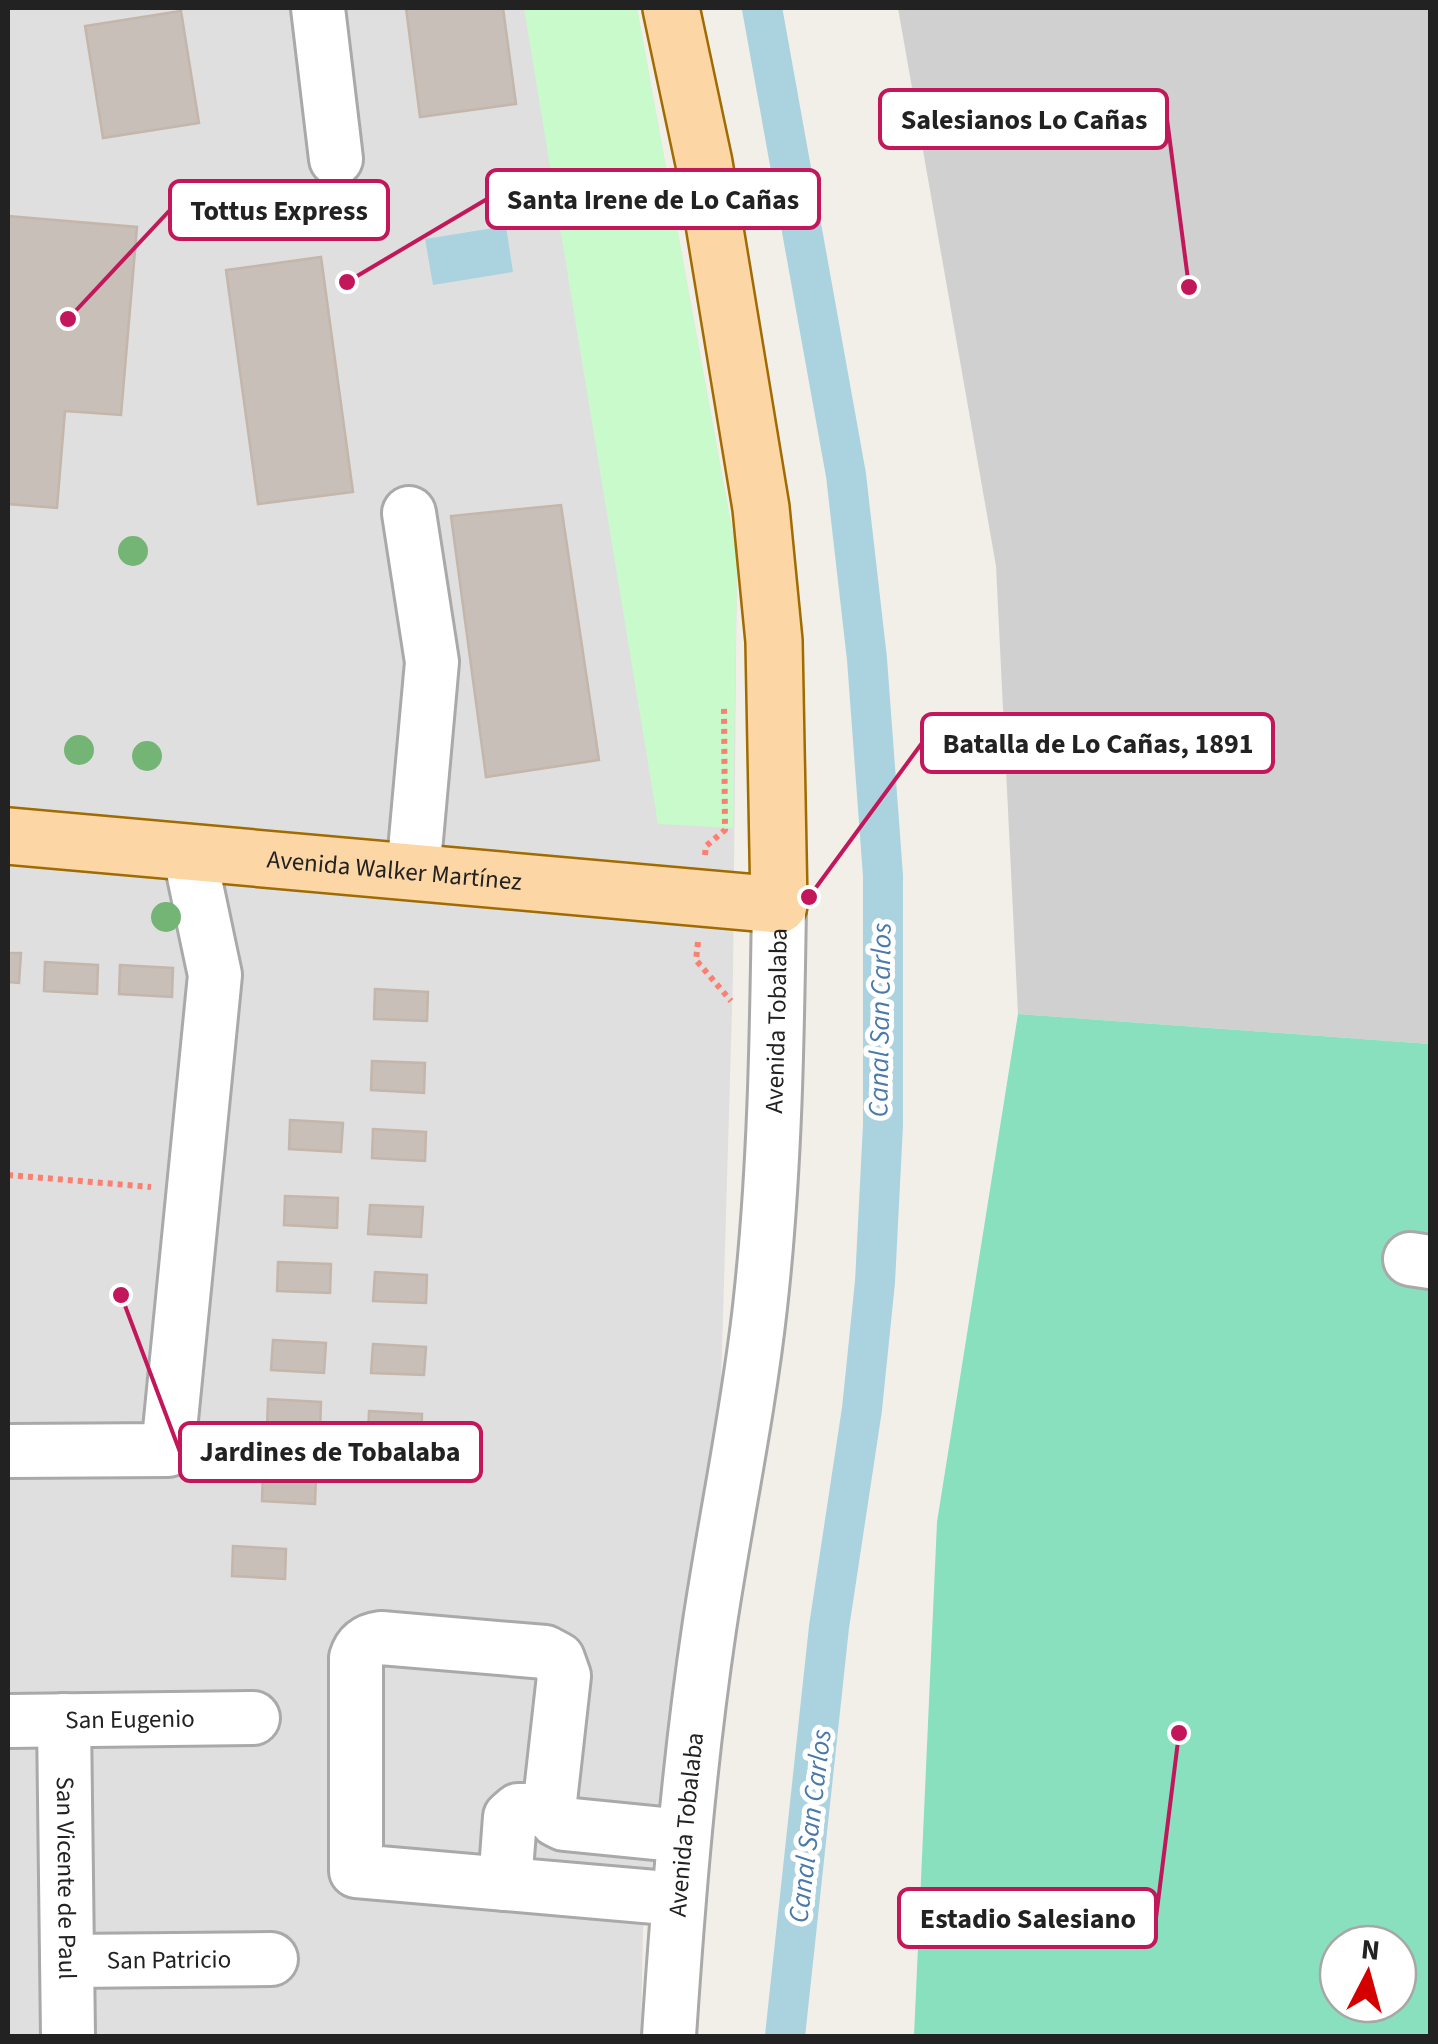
<svg xmlns="http://www.w3.org/2000/svg" width="1438" height="2044" viewBox="0 0 1438 2044" font-family="'Source Sans 3',sans-serif">
<style>
.residential{fill:#e0dfdf}
.religious{fill:#d0d0d0}
.park{fill:#c8facc}
.pitch{fill:#88e0be;fill-rule:evenodd}
.water{fill:#aad3df}
.lines{fill:none;stroke-linecap:round;stroke-linejoin:round}
.canal{stroke:#aad3df;stroke-width:40}
.building{fill:#c7bfb8;stroke:#c4b6ab;stroke-width:2.5}
.minor-casing{stroke:#a9a9a9;stroke-width:58}
.major-casing{stroke:#a06b00;stroke-width:60}
.path{stroke:#fa8072;stroke-width:6;stroke-dasharray:5 5;stroke-linecap:butt}
.minor{stroke:#fff;stroke-width:52}
.major{stroke:#fcd6a4;stroke-width:55}
.tree{fill:#74b475}
.labels{text-anchor:middle;dominant-baseline:central;stroke-width:10;stroke-linejoin:round;paint-order:stroke}
.street-label{font-size:25px;fill:#222;stroke:#fff}
.water-label{font-size:28px;font-style:italic;fill:#4a7aab;stroke:#fff}
.leader{fill:none;stroke:#c2185b;stroke-width:4}
.callout-dot{fill:#c2185b;stroke:#fff;stroke-width:4}
.callout{fill:#fff;stroke:#c2185b;stroke-width:4}
.callout-label{font-size:28px;text-anchor:middle;font-weight:bold;fill:#222}
</style>
<rect width="100%" height="100%" fill="#f2efe9"/>
<path class="residential" d="M8 8H637L737 557 733 976 721 1385 643 1930 641 2036H8Z"/>
<path class="religious" d="M898 8H1430V1044L1018 1014 996 566Z"/>
<path class="park" d="M524 8H637L737 557 733 828 658 824Z"/>
<path class="pitch" d="M1018 1014 1430 1044V2036H914L937 1522ZM1338 1944H1398V2004H1338Z"/>
<path class="water" d="M506 226 513 272 433 285 425 239Z"/>
<g class="lines">
<path class="canal" d="M762 8 846 475 867 659 883 876V1125L875 1282 862 1409 829 1627 785 2036"/>
</g>
<path class="building" d="M406 8H503L516 104 420 117Z
M181 11 199 123 103 138 85 26Z
M8 216 137 227 121 415 65 411 57 508 8 504Z
M321 257 353 492 258 504 226 270Z
M561 505 599 760 486 777 451 516Z
M8 953H21L19 983 8 982Z
M45 962 98 965 97 994 44 991Z
M120 965 173 968 172 997 119 994Z
M375 989 428 992 427 1021 374 1019Z
M372 1061 425 1063 424 1093 371 1090Z
M290 1120 343 1123 341 1152 289 1149Z
M373 1129 426 1132 425 1161 372 1158Z
M285 1196 338 1198 337 1228 284 1225Z
M370 1205 423 1207 421 1237 368 1234Z
M278 1262 331 1264 330 1293 277 1291Z
M375 1272 427 1275 426 1303 373 1301Z
M273 1340 326 1343 324 1373 271 1370Z
M373 1344 426 1347 424 1375 371 1373Z
M268 1399 321 1402 320 1431 267 1428Z
M369 1411 422 1414 421 1443 368 1440Z
M263 1472 316 1475 315 1504 262 1501Z
M233 1546 286 1549 285 1579 232 1576Z"/>
<g class="lines">
<g class="minor-casing">
<g id="minor">
<path d="M318 8 336 159"/>
<path d="M409 513 432 662 413 873"/>
<path d="M1410 1259 1430 1262"/>
<path d="M8 1451 168 1450 215 975 189 852"/>
<path id="s1" d="M64 1720 68 2036"/>
<path id="s2" d="M8 1721 253 1718"/>
<path d="M549 1810 564 1676 558 1659 545 1652 381 1638C367 1640 360 1645 356 1658V1871L678 1899"/>
<path d="M505 1884 510 1817 518 1810H549L556 1820 564 1824 684 1836"/>
<path id="s3" d="M67 1961 271 1959"/>
<path id="s4" d="M669 2036C678 1900 689 1764 709 1629 725 1521 748 1415 760 1307 775 1173 777 1039 779 905"/>
</g>
</g>
<g class="major-casing">
<g id="major">
<path id="s5" d="M8 836 779 905 774 641 761 508 704 163 671 8"/>
</g>
</g>
<path class="path" d="M705 855 706 846 725 830 724 706
M698 942 696 960 731 1001
M8 1175 151 1187"/>
<use href="#minor" class="minor"/>
<use href="#major" class="major"/>
</g>
<g class="tree">
<circle cx="133" cy="551" r="15"/>
<circle cx="79" cy="750" r="15"/>
<circle cx="147" cy="756" r="15"/>
<circle cx="166" cy="917" r="15"/>
</g>
<g class="labels">
<g class="street-label">
<text stroke="none"><textPath href="#s5" startOffset="388">Avenida Walker Martínez</textPath></text>
<text stroke="none"><textPath href="#s4" startOffset="1022">Avenida Tobalaba</textPath></text>
<text stroke="none"><textPath href="#s2" startOffset="122">San Eugenio</textPath></text>
<text stroke="none"><textPath href="#s4" startOffset="212">Avenida Tobalaba</textPath></text>
<text stroke="none"><textPath href="#s1" startOffset="158">San Vicente de Paul</textPath></text>
<text stroke="none"><textPath href="#s3" startOffset="102">San Patricio</textPath></text>
</g>
<g class="water-label">
<text transform="translate(880 1020) rotate(-89)">Canal San Carlos</text>
<text transform="translate(810 1826) rotate(-83)">Canal San Carlos</text>
</g>
</g>
<path class="leader" d="M1189 287L1167 119M347 282L487 199M68 319L170 210M809 897L922 743M121 1295L180 1452M1179 1733L1156 1918"/>
<g class="callout-dot">
<circle cx="1189" cy="287" r="10"/>
<circle cx="347" cy="282" r="10"/>
<circle cx="68" cy="319" r="10"/>
<circle cx="809" cy="897" r="10"/>
<circle cx="121" cy="1295" r="10"/>
<circle cx="1179" cy="1733" r="10"/>
</g>
<g class="callout">
<rect x="880" y="90" width="287" height="58" rx="10"/>
<rect x="487" y="170" width="332" height="58" rx="10"/>
<rect x="170" y="181" width="218" height="58" rx="10"/>
<rect x="922" y="714" width="351" height="58" rx="10"/>
<rect x="180" y="1423" width="301" height="58" rx="10"/>
<rect x="899" y="1889" width="257" height="58" rx="10"/>
</g>
<g class="callout-label">
<text x="1024" y="129">Salesianos Lo Cañas</text>
<text x="653" y="209">Santa Irene de Lo Cañas</text>
<text x="279" y="220">Tottus Express</text>
<text x="1098" y="753">Batalla de Lo Cañas, 1891</text>
<text x="330" y="1461">Jardines de Tobalaba</text>
<text x="1028" y="1928">Estadio Salesiano</text>
</g>
<rect width="1438" height="2044" fill="none" stroke="#222222" stroke-width="20"/>
<g transform="translate(1368 1974) rotate(6)"><circle r="48" fill="#ffffff" stroke="#a7a7a7" stroke-width="2.5"/>
<path d="M0-8L18 38L0 25L-18 38Z" fill="#d40000"/>
<text y="-15" font-size="28" font-weight="bold" text-anchor="middle" fill="#222222">N</text>
</g>
</svg>
